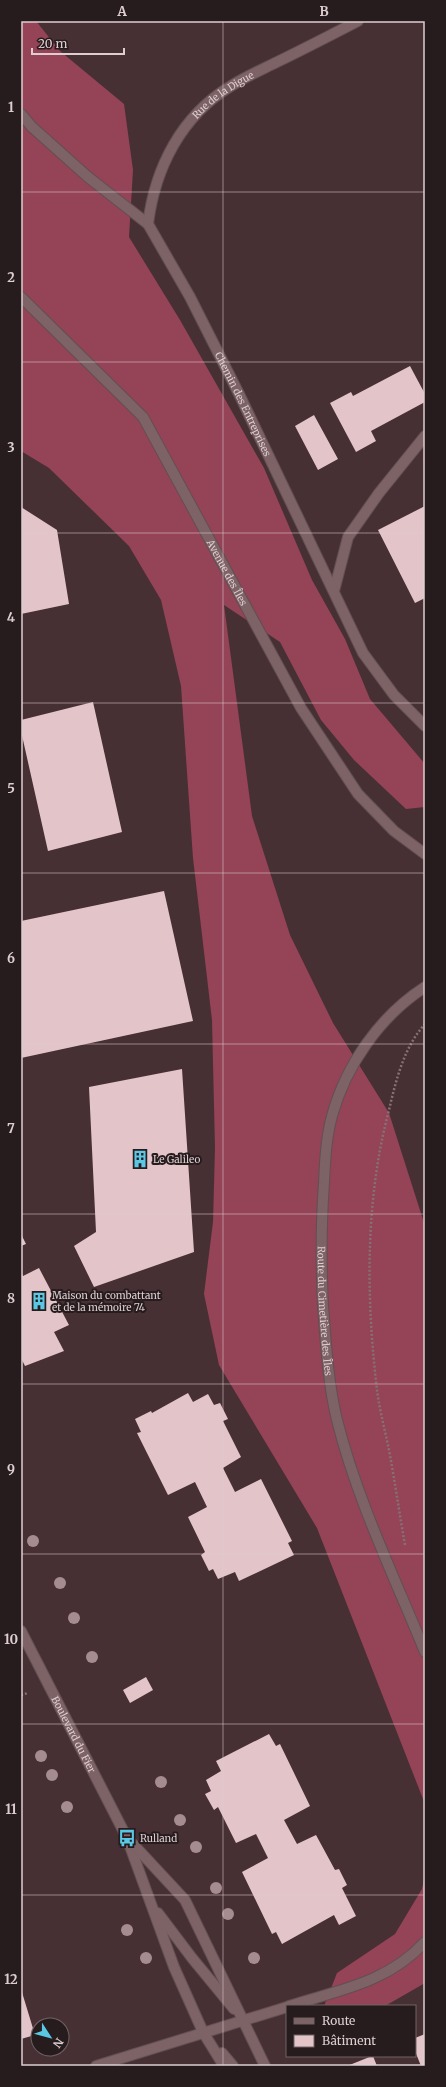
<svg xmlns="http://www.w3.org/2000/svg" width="446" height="2087" viewBox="0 0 446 2087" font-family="Merriweather,serif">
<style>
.forest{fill:#954356}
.building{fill:#e3c5c9}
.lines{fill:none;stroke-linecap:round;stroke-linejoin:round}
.lane-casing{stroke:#624f52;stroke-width:12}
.street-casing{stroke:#624f52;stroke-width:12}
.secondary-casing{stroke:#624f52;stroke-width:12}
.path{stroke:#857174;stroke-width:2.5;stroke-dasharray:2 2;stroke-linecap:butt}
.lane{stroke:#7d6266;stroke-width:10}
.street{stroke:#7d6266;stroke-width:10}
.secondary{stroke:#7d6266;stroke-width:10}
.tree{fill:#a48c90}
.grid{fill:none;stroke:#deced1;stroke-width:1;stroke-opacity:0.55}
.labels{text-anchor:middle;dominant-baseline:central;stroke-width:4;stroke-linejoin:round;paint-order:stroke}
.street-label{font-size:10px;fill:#deced1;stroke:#261b1d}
.poi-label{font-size:10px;fill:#deced1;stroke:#261b1d;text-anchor:start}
.neatline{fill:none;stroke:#deced1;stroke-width:1.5}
.grid-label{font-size:13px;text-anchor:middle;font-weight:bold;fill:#deced1}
</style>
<rect width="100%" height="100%" fill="#473034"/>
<path class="forest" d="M21 21H36L60 51 124 104 133 170 129 237 180 320 264 468 312 580 345 639 370 699 425 764V807L406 809 354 760 321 720 280 642 224 605 252 816 290 935 333 1023 389 1113 425 1226V1804L317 1528 219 1365 204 1294 213 1222 215 1148 212 1020 193 858 181 686 161 600 129 546 49 468 21 451Z
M425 1874V1983L385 2006H324L337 1973 395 1934 422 1889Z"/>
<path class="building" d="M410 366 425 394V402L371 431 376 441 356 452 330 403 351 392 353 396Z
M314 415 338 459 318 470 295 426Z
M425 506V598L415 603 378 530Z
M21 507 57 530 69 604 21 614Z
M93 702 122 832 48 851 21 731V720Z
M164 891 193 1021 21 1058V921Z
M182 1069 194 1252 94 1287 74 1246 96 1232 89 1087Z
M21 1234 26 1244 21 1246Z
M39 1268 69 1325 54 1332 64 1351 25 1366 21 1358V1272L23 1276Z
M188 1393 193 1402 208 1394 214 1405 220 1403 228 1419 223 1421 241 1457 223 1468 235 1492 261 1479 292 1541 288 1543 294 1555 239 1581 235 1572 218 1579 213 1569 209 1571 201 1555 205 1552 188 1517 207 1507 195 1482 168 1495 137 1433 141 1432 135 1419 151 1411 152 1413Z
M146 1677 153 1690 130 1703 123 1690Z
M269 1734 276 1746 280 1744 310 1806 284 1820 297 1844 316 1835 335 1870 339 1869 347 1885 342 1888 356 1916 339 1925 334 1915 282 1944 276 1932 272 1934 242 1872 268 1858 256 1834 236 1843 218 1807 214 1810 205 1794 211 1791 206 1780 221 1771 216 1761Z
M21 1989 35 2035 21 2039Z
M425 2034V2066H421L415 2051V2038Z
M373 2056 377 2066H347L372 2056Z"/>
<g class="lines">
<g class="lane-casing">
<path id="lane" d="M334 591 348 537 379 493 425 436"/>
</g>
<g class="street-casing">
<g id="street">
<path id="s1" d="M21 114 32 127 88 177 148 224 190 297 239 394 363 653 394 695 425 726"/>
<path id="s2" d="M148 224C155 168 181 116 231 86 245 77 261 70 277 62 304 49 331 35 358 21"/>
<path id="s3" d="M21 297 143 417 301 708 358 794 394 831 425 854"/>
<path id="s4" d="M425 987C380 1016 346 1065 332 1116 326 1138 325 1161 324 1183 321 1224 321 1265 323 1306 326 1344 328 1383 337 1420 357 1500 394 1576 425 1652"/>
<path d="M289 2006C339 1990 387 1983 425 1942"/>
<path d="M96 2066 287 2007"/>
</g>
</g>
<g class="secondary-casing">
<g id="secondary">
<path id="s5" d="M21 1631 127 1838 174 1967 203 2032 224 2066"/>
<path d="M131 1842 185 1900 265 2066"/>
<path d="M158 1913 192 1958 234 2009"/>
<path d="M222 2053 233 2066"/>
</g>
</g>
<path class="path" d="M405 1545C400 1517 396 1489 391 1461 387 1437 380 1414 377 1390 366 1297 365 1200 389 1110 396 1080 404 1047 425 1024
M21 1695 28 1693"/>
<use href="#lane" class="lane"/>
<use href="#street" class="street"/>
<use href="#secondary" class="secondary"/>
</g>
<g class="tree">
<circle cx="33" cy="1541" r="6"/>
<circle cx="60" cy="1583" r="6"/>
<circle cx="74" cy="1618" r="6"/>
<circle cx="92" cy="1657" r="6"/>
<circle cx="41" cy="1756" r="6"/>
<circle cx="52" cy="1775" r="6"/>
<circle cx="161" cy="1782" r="6"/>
<circle cx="67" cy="1807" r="6"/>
<circle cx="180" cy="1820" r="6"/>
<circle cx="196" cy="1847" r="6"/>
<circle cx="216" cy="1888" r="6"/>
<circle cx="228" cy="1914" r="6"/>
<circle cx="127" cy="1930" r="6"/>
<circle cx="146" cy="1958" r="6"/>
<circle cx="254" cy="1958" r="6"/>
</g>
<path class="grid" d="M223 21V2066M21 192H425M21 362H425M21 533H425M21 703H425M21 873H425M21 1044H425M21 1214H425M21 1384H425M21 1554H425M21 1724H425M21 1895H425"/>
<defs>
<g id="building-bare" transform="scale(1.38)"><path d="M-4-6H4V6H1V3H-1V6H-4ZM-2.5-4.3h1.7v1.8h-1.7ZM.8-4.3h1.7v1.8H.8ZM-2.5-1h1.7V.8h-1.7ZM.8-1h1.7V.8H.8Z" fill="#5ac8e5" stroke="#261b1d" stroke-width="2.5" paint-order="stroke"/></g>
<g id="bus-bare" transform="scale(1.38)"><path d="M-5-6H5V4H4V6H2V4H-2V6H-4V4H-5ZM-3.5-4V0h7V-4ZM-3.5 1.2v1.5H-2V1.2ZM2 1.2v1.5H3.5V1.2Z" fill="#5ac8e5" stroke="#261b1d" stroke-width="2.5" paint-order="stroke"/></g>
</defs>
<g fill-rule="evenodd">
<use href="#building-bare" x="140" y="1159"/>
<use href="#building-bare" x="39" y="1301"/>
<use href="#bus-bare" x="127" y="1838"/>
</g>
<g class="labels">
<g class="street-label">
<text stroke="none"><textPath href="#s2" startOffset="155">Rue de la Digue</textPath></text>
<text stroke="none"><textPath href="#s1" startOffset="372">Chemin des Entreprises</textPath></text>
<text stroke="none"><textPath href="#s3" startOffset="348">Avenue des Îles</textPath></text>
<text stroke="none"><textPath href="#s4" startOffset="358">Route du Cimetière des Îles</textPath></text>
<text stroke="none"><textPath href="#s5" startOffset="116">Boulevard du Fier</textPath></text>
</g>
<g class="poi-label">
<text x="153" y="1159">Le Galileo</text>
<text x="52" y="1295">Maison du combattant<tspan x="52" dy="12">et de la mémoire 74</tspan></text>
<text x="140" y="1838">Rulland</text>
</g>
</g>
<rect width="446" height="2087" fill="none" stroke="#261b1d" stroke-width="44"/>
<rect x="286" y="2005" width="130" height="52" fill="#261b1d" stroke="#706365"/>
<rect x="294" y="2018" width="20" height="6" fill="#7d6266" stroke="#706365"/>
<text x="322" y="2025" font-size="12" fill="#deced1">Route</text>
<rect x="294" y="2035" width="20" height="12" fill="#e3c5c9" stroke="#706365"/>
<text x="322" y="2045" font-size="12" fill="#deced1">Bâtiment</text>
<g transform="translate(50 2037) rotate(126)"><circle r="19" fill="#261b1d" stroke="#706365"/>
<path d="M0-3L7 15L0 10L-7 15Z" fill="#5ac8e5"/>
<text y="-6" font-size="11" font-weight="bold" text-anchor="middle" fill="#deced1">N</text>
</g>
<path d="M32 48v6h92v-6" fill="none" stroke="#deced1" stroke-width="2"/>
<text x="38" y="48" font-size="12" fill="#deced1" stroke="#261b1d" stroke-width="3" paint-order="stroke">20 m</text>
<rect x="22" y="22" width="402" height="2043" class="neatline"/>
<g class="grid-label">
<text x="122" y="16">A</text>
<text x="324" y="16">B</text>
<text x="11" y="112">1</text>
<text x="11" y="282">2</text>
<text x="11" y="452">3</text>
<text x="11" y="622">4</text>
<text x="11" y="793">5</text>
<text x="11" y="963">6</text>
<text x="11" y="1133">7</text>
<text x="11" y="1303">8</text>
<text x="11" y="1474">9</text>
<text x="11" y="1644">10</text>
<text x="11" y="1814">11</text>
<text x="11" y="1984">12</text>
</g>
</svg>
